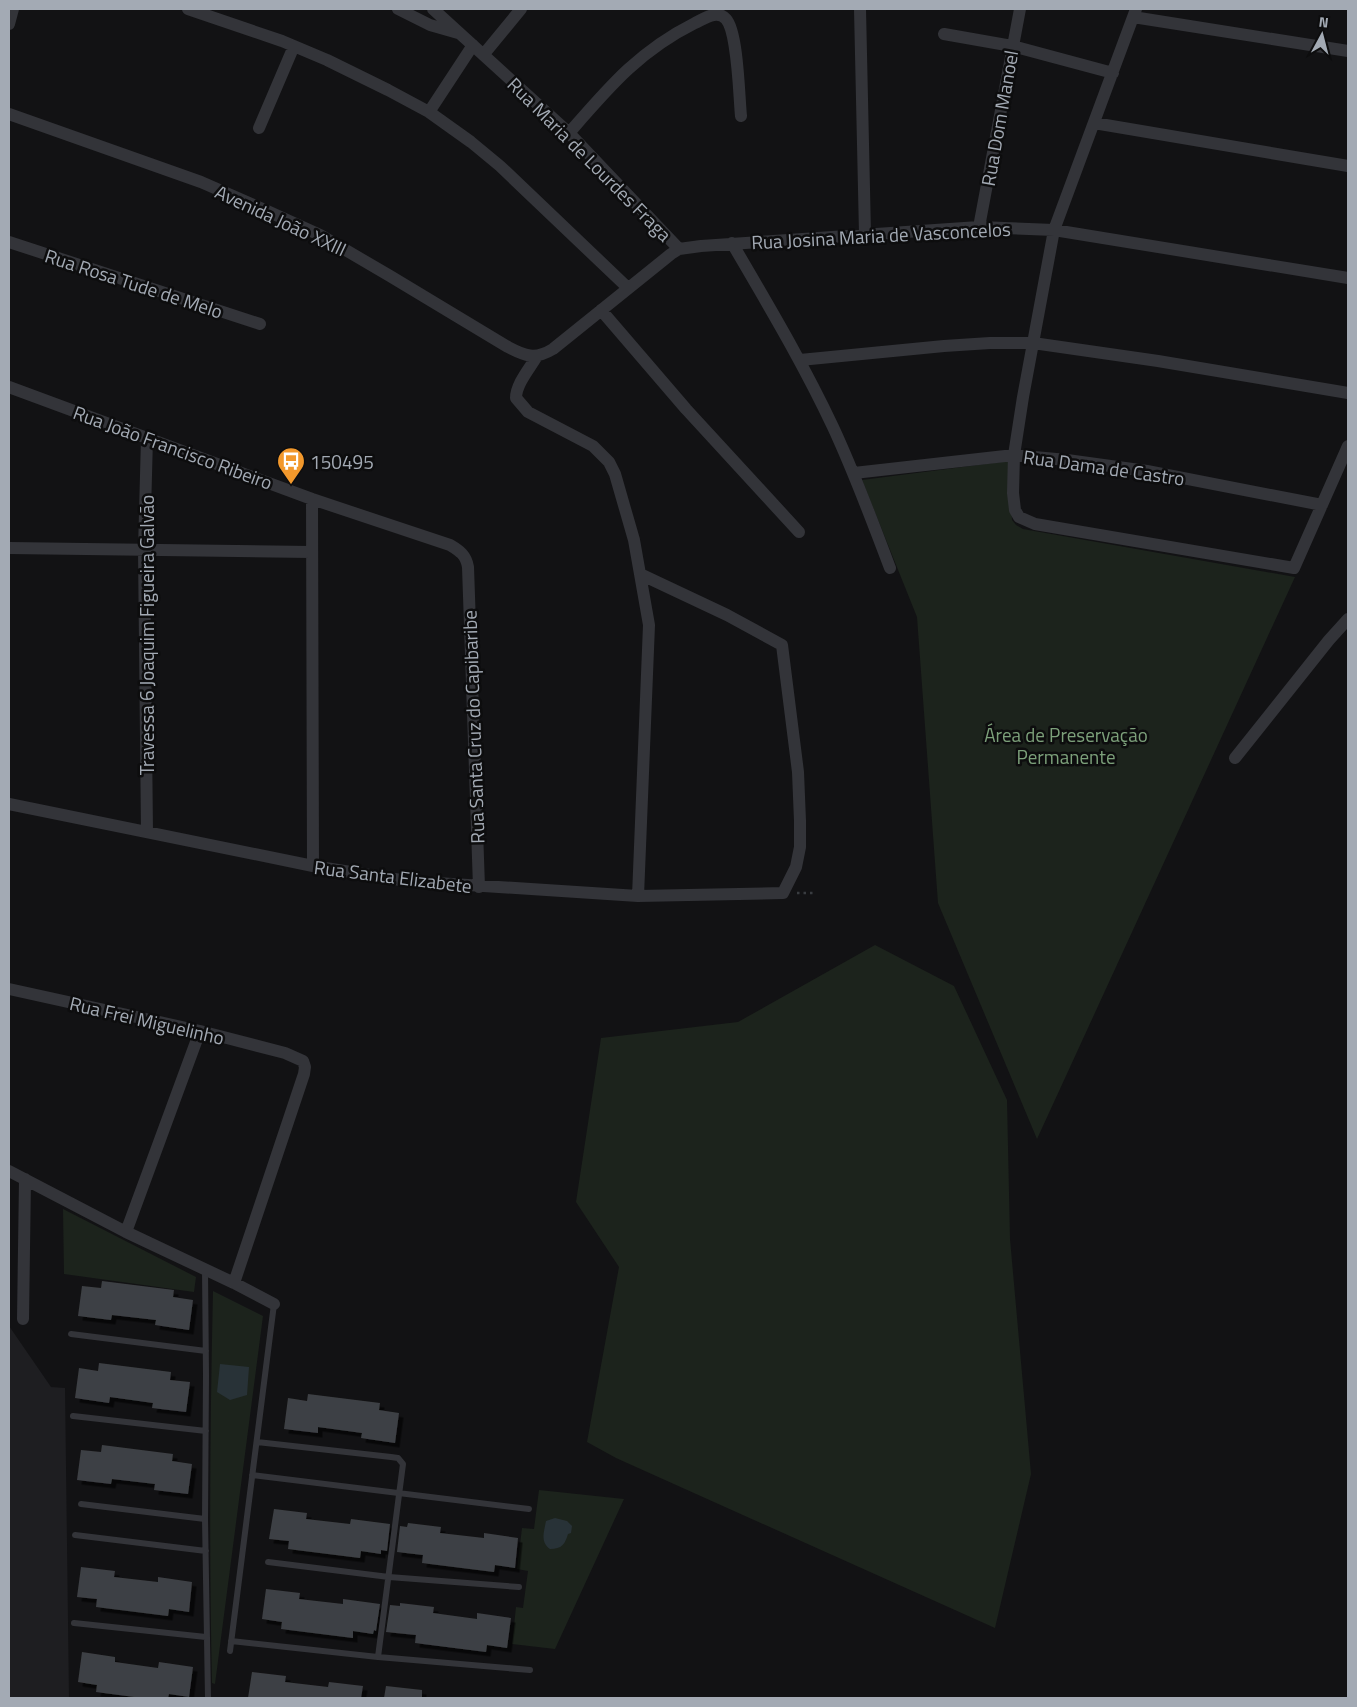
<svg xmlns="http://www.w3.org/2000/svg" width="1357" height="1707" viewBox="0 0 1357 1707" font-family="'Titillium Web',sans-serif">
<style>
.built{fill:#1e1e21}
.green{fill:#1c231c}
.water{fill:#283237}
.building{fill:#3e4044;filter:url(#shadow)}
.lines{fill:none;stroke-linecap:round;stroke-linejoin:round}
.path{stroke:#393c40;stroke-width:2.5;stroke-dasharray:2.5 4;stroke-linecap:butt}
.lane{stroke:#333439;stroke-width:6}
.street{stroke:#333439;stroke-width:12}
.labels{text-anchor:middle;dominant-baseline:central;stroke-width:5;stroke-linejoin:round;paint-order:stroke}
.street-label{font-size:19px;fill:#a3aab4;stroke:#0d0d0e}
.poi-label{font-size:19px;fill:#a3aab4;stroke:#0d0d0e;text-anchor:start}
.park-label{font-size:19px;fill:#7ca07a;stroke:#0d0d0e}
</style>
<defs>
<filter id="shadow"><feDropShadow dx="4.5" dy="4.5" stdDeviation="0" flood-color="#0009"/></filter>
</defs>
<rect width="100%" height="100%" fill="#121214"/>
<path class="built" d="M9 1326 51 1387 65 1388 69 1698H9Z"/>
<path class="green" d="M1009 461 1012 520 1016 525 1023 529 1295 577 1037 1139 938 903 917 617 862 480Z
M875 945 954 986 1007 1100 1010 1239 1031 1474 995 1628 616 1458 587 1442 619 1267 576 1202 601 1038 738 1022Z
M63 1209 196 1277 194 1292 64 1274Z
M213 1291 263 1316 215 1684 212 1683C209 1552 210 1422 213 1291Z
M539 1490 624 1499 555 1649 512 1644 516 1607 523 1608 528 1571 517 1569 522 1528 534 1529Z"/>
<path class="water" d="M220 1364 249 1367 247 1395 230 1400 217 1392Z
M555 1518 567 1521 572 1526 571 1533 568 1534C565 1544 562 1549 550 1549 540 1542 544 1532 546 1521Z"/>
<path class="building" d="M102 1281 174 1290 173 1297 193 1300 189 1330 155 1325 156 1320 112 1315 111 1320 78 1316 82 1286 101 1288Z
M99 1363 171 1372 170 1380 190 1382 186 1412 152 1408 153 1403 110 1397 109 1403 75 1398 79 1368 98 1371Z
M308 1394 380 1403 379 1410 399 1413 395 1443 361 1438 362 1433 318 1427V1433L284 1429 288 1398 307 1401Z
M102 1445 173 1454 172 1461 192 1464 188 1494 154 1490 155 1484 112 1479 111 1484 77 1480 81 1450 101 1452Z
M274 1509 307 1513 306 1519 350 1524 351 1519 390 1524 387 1551 381 1550V1554L361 1551 360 1558 288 1549 289 1541 269 1539Z
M408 1523 441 1527 440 1533 484 1538V1533L518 1538 515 1568 495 1565 494 1572 422 1563 423 1555 397 1552 400 1526 407 1527Z
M81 1567 115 1571 114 1577 158 1582V1577L192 1582 189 1612 169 1609 168 1616 96 1607 97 1599 77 1597Z
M266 1589 300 1593 299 1599 343 1604V1599L380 1604 376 1631 374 1630 373 1634 353 1631V1638L281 1629 282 1622 262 1619Z
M400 1603 434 1607 433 1613 477 1619V1613L511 1618 507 1648 487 1645 486 1652 415 1643 416 1635 386 1632 390 1605 400 1606Z
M82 1652 115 1657V1662L158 1668 159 1662 193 1667 189 1697 169 1694 168 1698H142L96 1692 97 1685 78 1682Z
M252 1672 286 1676 285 1682 328 1687 329 1682 363 1686 361 1698H248Z
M386 1686 422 1690V1698H384Z"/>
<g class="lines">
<path class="path" d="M797 893H814"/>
<path class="lane" d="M205 1270 206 1375 205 1519 208 1698
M71 1334 206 1351
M73 1416 206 1431
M257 1442 391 1457 398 1458 403 1464 378 1657
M252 1475 529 1509
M81 1504 205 1519
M75 1535 206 1551
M268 1562 389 1577 519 1587
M74 1623 206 1637
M231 1641 378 1657 530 1670
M230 1651 274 1304"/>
<path class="street" d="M188 9 282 41 327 60 388 90 429 112 471 142 500 166 628 288
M398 9 430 25 458 33
M433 9 569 133 679 249
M860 9 865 234
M1136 9 1054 230 1023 397 1014 455 1013 493 1015 510 1019 517 1035 524 1294 568 1348 446
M1133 17 1348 51
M9 24 13 9
M944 34 1012 46 1113 73
M484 54 521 9
M429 112 473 45
M9 114 201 182 265 210 320 235 390 276 508 347C525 356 535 360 553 349L671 254 679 249 701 246 979 227 1054 230 1348 278
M1094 123 1348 166
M259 128 294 46
M569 133C609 87 639 51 695 23 704 19 717 9 726 19 738 32 739 97 741 116
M979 227 1020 9
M9 242 260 324
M732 243C767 303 803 363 833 427 854 472 872 520 890 568
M601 310 686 409 799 532
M537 356C530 368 516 384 516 398L528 412 593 446 609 462 615 474 634 540 649 625 638 896
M800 360 944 346 990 343H1033L1158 361 1348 393
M9 387 312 499 450 545C460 551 466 555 468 567L479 887
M854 473 1014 455 1067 460 1147 471 1322 505
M312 499 313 866
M9 548 311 552
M1235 758 1329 640 1348 619
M9 804 313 866 407 881 638 896 783 893 796 867 800 847V821L798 772 782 645 727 615 640 574
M147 832 144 550 147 438
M9 989 200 1031 285 1053 303 1061 305 1067 304 1074 234 1283
M9 1171 126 1232 234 1283 274 1304
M126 1232 200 1031
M23 1319 25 1179"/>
</g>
<defs>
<g id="bus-pin" transform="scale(1.4375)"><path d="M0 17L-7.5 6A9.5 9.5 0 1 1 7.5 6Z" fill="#f2982c" stroke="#0d0d0e"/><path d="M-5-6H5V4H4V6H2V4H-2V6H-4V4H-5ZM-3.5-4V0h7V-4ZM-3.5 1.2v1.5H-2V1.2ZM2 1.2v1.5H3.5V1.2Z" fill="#fff"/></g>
</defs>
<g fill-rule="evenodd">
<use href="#bus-pin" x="291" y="461"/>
</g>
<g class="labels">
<g class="street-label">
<text transform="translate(999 118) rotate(-80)">Rua Dom Manoel</text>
<text transform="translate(590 159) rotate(45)">Rua Maria de Lourdes Fraga</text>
<text transform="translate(281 220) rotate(25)">Avenida João XXIII</text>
<text transform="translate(881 235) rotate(-3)">Rua Josina Maria de Vasconcelos</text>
<text transform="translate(134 283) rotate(18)">Rua Rosa Tude de Melo</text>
<text transform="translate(173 447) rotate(20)">Rua João Francisco Ribeiro</text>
<text transform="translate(1104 467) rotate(8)">Rua Dama de Castro</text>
<text transform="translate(146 635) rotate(-90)">Travessa 6 Joaquim Figueira Galvão</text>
<text transform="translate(473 727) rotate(-92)">Rua Santa Cruz do Capibaribe</text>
<text transform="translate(393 876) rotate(7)">Rua Santa Elizabete</text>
<text transform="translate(147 1020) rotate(13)">Rua Frei Miguelinho</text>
</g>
<g class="poi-label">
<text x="310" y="461">150495</text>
</g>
<g class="park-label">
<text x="1066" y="734">Área de Preservação<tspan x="1066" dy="22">Permanente</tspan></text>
</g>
</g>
<rect width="1357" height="1707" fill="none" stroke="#a3aab4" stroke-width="20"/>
<g transform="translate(1322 35) rotate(7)" stroke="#0d0d0e" stroke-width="4" paint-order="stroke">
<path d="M0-4L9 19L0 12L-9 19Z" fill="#a3aab4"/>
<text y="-8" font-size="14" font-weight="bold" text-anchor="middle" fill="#a3aab4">N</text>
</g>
</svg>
